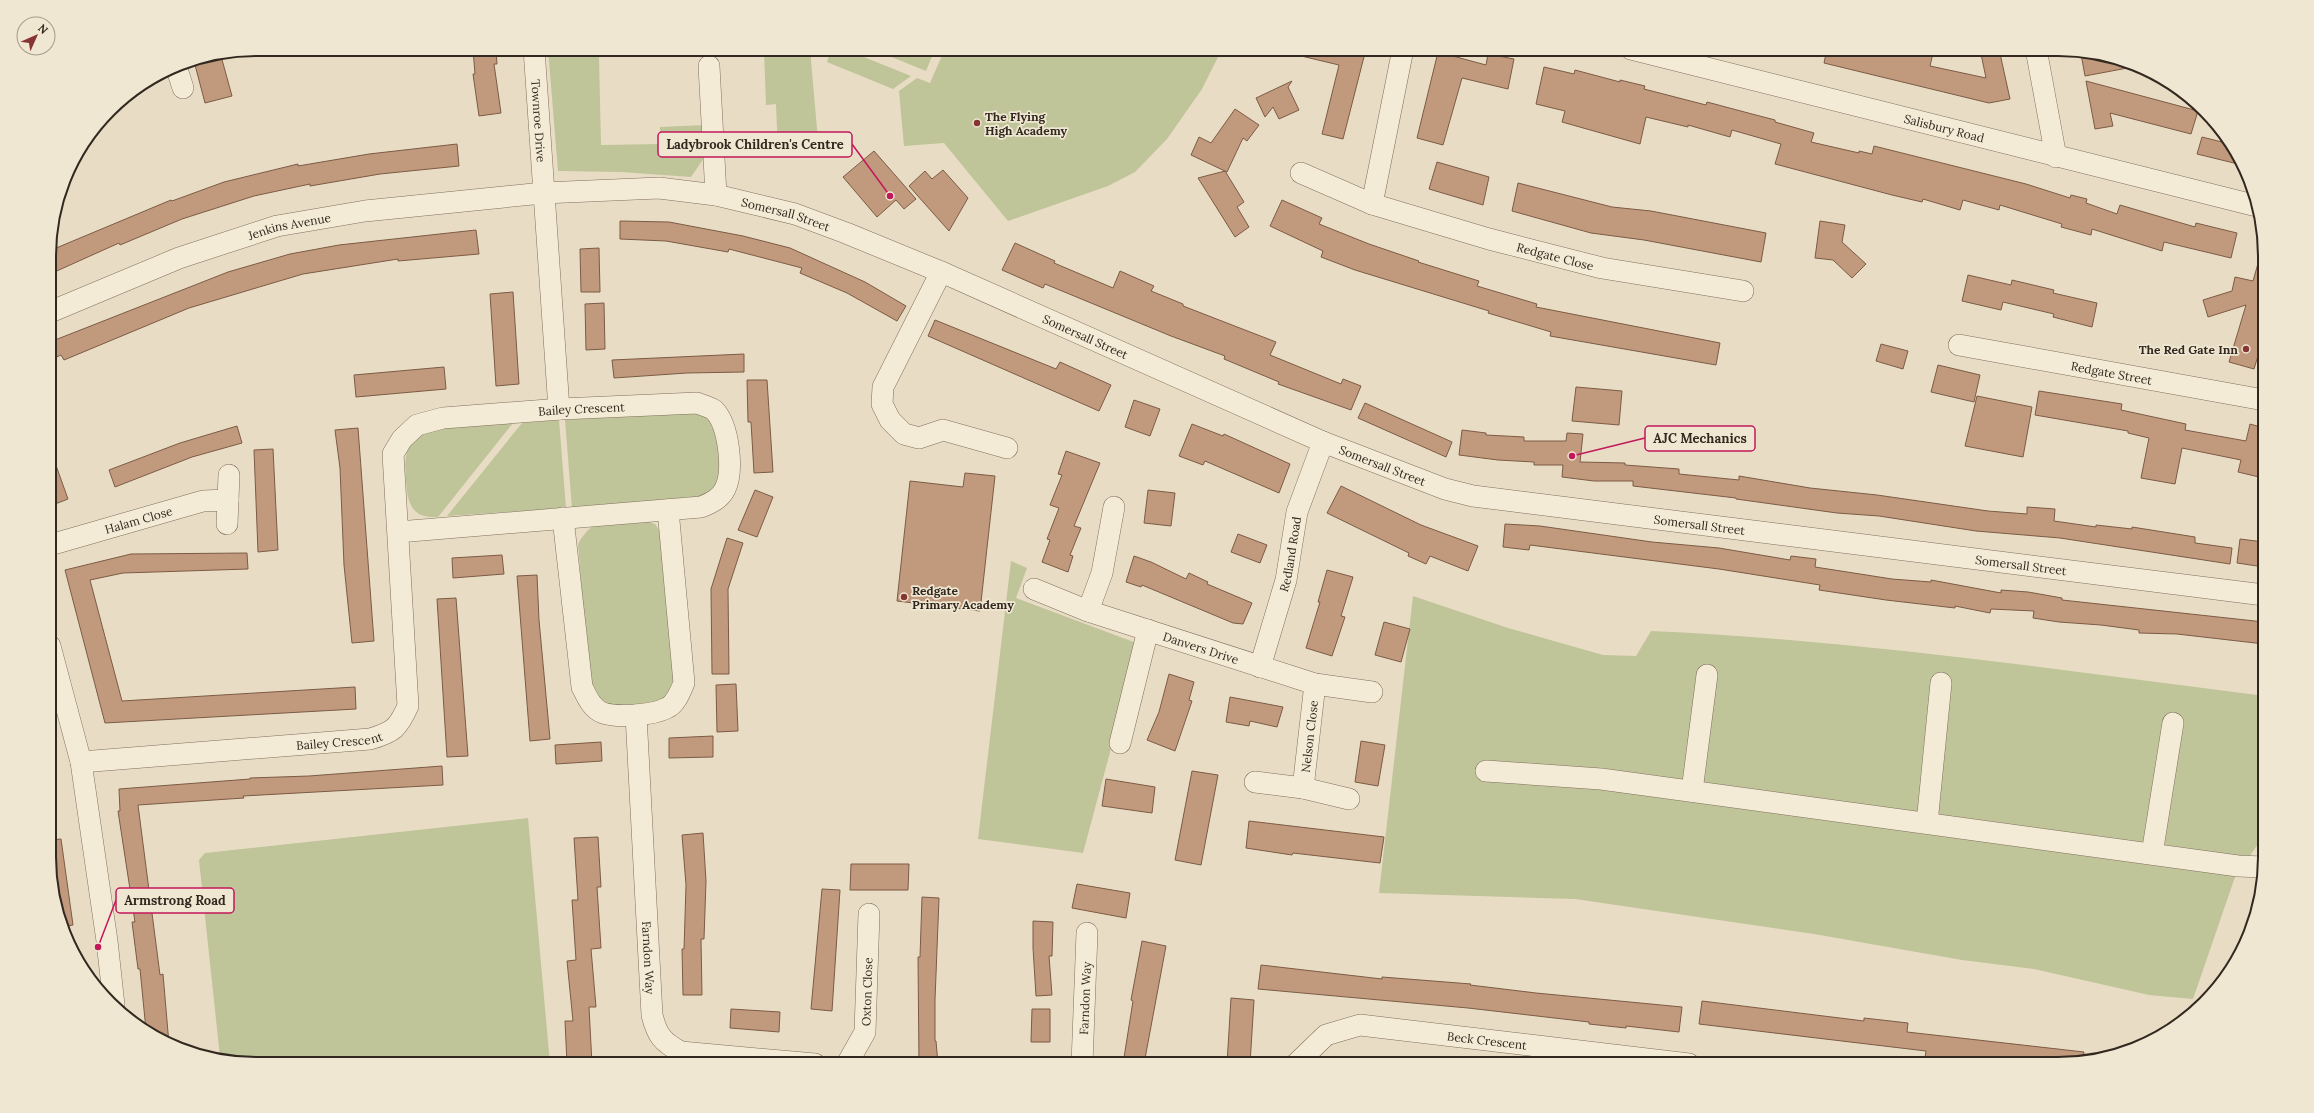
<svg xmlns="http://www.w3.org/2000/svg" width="2314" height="1113" viewBox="0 0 2314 1113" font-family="Lora,serif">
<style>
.green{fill:#bfc499}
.building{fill:#c19a7e;stroke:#7c5b45}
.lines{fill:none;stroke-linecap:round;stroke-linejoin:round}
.minor-casing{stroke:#806f5d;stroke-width:22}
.minor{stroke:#f4ebd6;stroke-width:21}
.poi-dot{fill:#873435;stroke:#f0e7d2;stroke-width:1.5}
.labels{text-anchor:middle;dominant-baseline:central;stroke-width:3.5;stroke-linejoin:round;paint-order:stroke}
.poi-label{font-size:12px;font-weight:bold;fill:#32281f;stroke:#f0e7d2;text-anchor:start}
.street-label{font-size:12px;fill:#32281f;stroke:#f0e7d2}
.rim{fill:none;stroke:#32281f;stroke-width:2}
.leader{fill:none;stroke:#c2185b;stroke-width:1.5}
.callout-dot{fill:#c2185b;stroke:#f0e7d2;stroke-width:1.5}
.callout{fill:#f0e7d2;stroke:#c2185b;stroke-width:1.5}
.callout-label{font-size:13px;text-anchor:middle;font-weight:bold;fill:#32281f}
</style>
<rect width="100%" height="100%" fill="#e8ddc4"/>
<path class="green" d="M548 49H615V57H599L601 145 660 144V127L706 125 708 152 691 177 621 172 558 171Z
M791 49H810L819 152 778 155 776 104 766 105 764 51H790Z
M844 49 911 76 893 89 827 62 831 50Z
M872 49H935L926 71Z
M945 49H1222L1202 89 1167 139 1135 172 1108 186 1008 221 944 143 904 146 899 91 917 78 930 83Z
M698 411 705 414 718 431 722 476 717 487 701 499 572 508 565 420Z
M559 420 566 508 447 516 522 423Z
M513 423 438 517C411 519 407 502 406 479 404 460 405 441 425 432 444 423 491 425 513 423Z
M641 519 655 524 664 538 675 682 668 695 655 704 614 705 600 700 589 683 578 544C595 514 610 521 641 519Z
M1011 561 1027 568 1016 598 1139 644 1083 853 978 839Z
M1413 596 1508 628 1603 655 1636 656 1651 631C1856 640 2061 670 2265 696V834L2235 877 2193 999 2149 995 2034 969 1962 960 1814 934 1575 899 1379 893Z
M528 818 550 1064H256L220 1057 199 860 205 853Z"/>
<path class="building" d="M473 49H496L497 64H494L501 113 479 116 473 74H475Z
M1298 49H1366L1343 139 1322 134 1339 65 1297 55Z
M1827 49H1934L1930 66 1986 78 1980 49H1999L2010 99 1989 103 1824 63Z
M1438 52 1486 65 1488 54 1514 59 1508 89 1462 78 1443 145 1417 138Z
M2081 54 2137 65 2138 66 2085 76Z
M221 56 232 96 205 103 194 61Z
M1544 67 1574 74 1575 70 1620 82V80L1645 86 1644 89 1706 105 1707 102 1752 114 1775 120V122L1814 133 1811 142 1859 153V151L1872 154 1874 146 2026 184 2070 198 2071 195 2087 199 2086 203 2117 214 2120 205 2195 227 2196 223 2237 233 2231 258 2164 242 2162 251 2092 229 2091 235 2061 227 2062 224 2000 205 1999 210 1963 200 1960 210 1923 199 1922 202 1892 195 1775 164 1781 144 1732 130 1730 137 1688 125V127L1646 117 1640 144 1562 122 1565 111 1536 104Z
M1292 81 1288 87 1299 110 1279 119 1273 107 1265 117 1256 98Z
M2086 81 2198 111 2191 134 2110 113 2113 126 2095 129Z
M1235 109 1259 125 1247 141 1243 138 1227 172 1191 155 1199 137 1211 143Z
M2202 137 2230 144 2242 165 2197 154Z
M457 144 459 166 380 174 310 186V184L254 196 182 219 120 245 119 243 50 274 49 251 171 200 172 201 224 182 298 164V166L369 154Z
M874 151 916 199 904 209 896 200 877 217 843 177Z
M1437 162 1489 177 1483 205 1429 189Z
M943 170 968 198 949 231 909 186 925 171 932 179Z
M1225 171 1244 202 1237 207 1249 227 1235 237 1198 178Z
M1518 183 1612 207 1651 211 1766 233 1761 262 1644 240 1591 233 1512 211Z
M1282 200 1322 218 1319 224 1369 244 1419 261 1418 262 1479 281 1477 286 1537 304 1536 307 1720 343 1716 365 1550 336 1551 332 1488 313 1489 311 1355 270 1321 257 1323 251 1270 226Z
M620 221 669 222 743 236 790 248 865 282 906 306 897 321 847 293 800 273 802 268 729 249 728 252 666 241 620 239Z
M1820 221 1845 225 1842 242 1866 264 1852 278 1833 260 1815 258Z
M476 230 479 254 398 261V259L303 274 189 308 64 360 61 355 50 360V343L55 340 228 272 290 254 339 245Z
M1015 243 1055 261 1054 263 1113 288 1120 271 1154 286 1151 291 1183 304V306L1276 342 1270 355 1341 384 1343 379 1361 386 1351 410 1278 384 1279 382 1224 359 1225 356 1171 336 1045 284 1043 288 1002 270Z
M599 248 600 292H581L580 249Z
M2259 260 2263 261 2264 336 2254 369 2229 362 2246 305 2208 317 2203 300 2232 291 2235 277 2253 281Z
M1968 275 2011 285 2012 280 2054 290 2053 293 2097 303 2092 327 2053 317 2054 314 2003 302 2001 310 1962 301Z
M513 292 519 384 496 386 490 294Z
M604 303 605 349 586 350 585 304Z
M935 320 1056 369 1060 362 1111 385 1099 411 928 336Z
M1881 344 1908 351 1903 369 1876 361Z
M744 354V372L687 373 614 378 612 360Z
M1938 365 1980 375 1974 402 1931 392Z
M444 367 446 389 356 397 354 375Z
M747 380H767L773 472 754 473 751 422H748Z
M1576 387 1622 391 1619 425 1572 421Z
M2039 391 2122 404 2121 410 2186 424 2185 430 2246 441 2250 424 2264 428V458L2259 477 2238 472 2241 460 2182 448 2175 484 2141 478 2149 438 2128 433V431L2035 415Z
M1977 396 2032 407 2023 457 1965 446Z
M1134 400 1160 409 1150 436 1125 427Z
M1365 403 1452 442 1446 457 1358 418Z
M1192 424 1223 436 1224 434 1290 464 1279 493 1205 461 1203 465 1179 456Z
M237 426 242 443 192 457 115 487 109 470 180 443Z
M358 428 374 641 352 643 344 565 340 468 335 430Z
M1462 430 1486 433V435L1524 437V441H1566L1567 433 1583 434 1580 462 1625 463V465L1679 469V474L1739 480V476L1810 488 1877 495 1988 511 2027 514V507L2055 509 2054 521 2096 527V525L2132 529V527L2195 537V543L2232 548 2230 564 2060 538 1976 531 1879 516 1837 513 1736 499V498L1633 486V481H1594L1562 477 1563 465H1534V462L1498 460 1459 455Z
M273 449 278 550 258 552 254 450Z
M1066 451 1100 463 1074 526 1081 528 1070 555 1073 556 1068 572 1042 562 1050 540 1047 539 1059 508 1050 505 1062 475 1058 474Z
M50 457H53L68 499 50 506Z
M965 473 995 476 980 611 897 601 910 481 963 487Z
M1341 486 1421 525 1478 546 1468 571 1430 556 1426 564 1408 556 1409 553 1327 513Z
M755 490 773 497 757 537 738 530Z
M1148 490 1175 493 1171 526 1144 523Z
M1505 524 1540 526 1652 542 1719 548 1790 560 1791 556 1816 559 1815 567 1892 579 1931 582V580L2001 593V590L2028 592 2062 598V600L2264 622V644L2177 634 2139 633V630L2101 625 2059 622 2033 618 2034 611 1991 609 1990 613 1955 606V608L1886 600 1819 590 1820 585 1719 569 1530 545 1529 550 1503 547Z
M1238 534 1267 545 1260 563 1231 552Z
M727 538 743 543 728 589 729 674H712L711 589Z
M2240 539 2264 542V567L2237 563Z
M247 553 248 569 123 573 90 580 122 701 355 687 356 709 105 723 65 570 131 554Z
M502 555 504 574 453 578 452 558Z
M1134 556 1151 562 1186 579 1189 573 1208 582 1207 584 1252 603 1243 624 1233 623 1142 585 1141 587 1126 582Z
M1327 570 1353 577 1341 616 1345 617 1332 656 1306 648 1320 602H1318Z
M537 575 539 620 550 739 530 741 517 576Z
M456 598 468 756 447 757 437 599Z
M1384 622 1410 629 1401 662 1375 655Z
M1169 674 1194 682 1189 700 1192 701 1175 751 1147 740 1159 712Z
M736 684 738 731 717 732 716 685Z
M1230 697 1283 707 1277 727 1250 721 1249 726 1226 722Z
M713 736V757L669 758V738Z
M1361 741 1385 745 1378 786 1355 782Z
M601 742 602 761 556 764 555 745Z
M442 766 443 785 243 796 244 798 138 805 160 975 163 974 169 1044 146 1030 140 969H138L132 922H135L118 811H120L119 789 250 779V778L309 776Z
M1192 771 1218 775 1201 865 1175 860Z
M1106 779 1155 787 1152 813 1102 806Z
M1249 821 1384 837 1380 863 1293 853 1292 855 1246 848Z
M703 833 706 881 704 939H701L702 995H683L682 949H684L686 885 682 835Z
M598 837 601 887H597L601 948 591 949 596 1007H589L592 1064H567L565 1021H573L567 961 576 960 572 900H578L574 838Z
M61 839 73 925 62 927 51 884V840Z
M851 864H909L908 890H850Z
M1077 884 1130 893 1126 918 1072 908Z
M822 889 840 890 832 1011 811 1009Z
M922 897 939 898 935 1000V1041H936L938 1064H919L918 957H920Z
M1033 921 1053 922 1052 956H1049L1052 995 1036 996 1033 948Z
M1142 941 1166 946 1144 1064H1123L1133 1001 1131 1000Z
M1261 965 1382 979V977L1471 984 1470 985 1536 993 1682 1007 1679 1032 1626 1026V1028L1589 1024V1022L1468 1008 1258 989Z
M1231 998 1254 1000 1250 1064H1227Z
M1702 1001 1864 1021V1018L1908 1023 1907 1032 2084 1052 2083 1061 2071 1064H1971L1925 1058 1926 1051 1699 1024Z
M731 1009 780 1012 779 1032 730 1028Z
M1032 1009H1050V1042H1031Z"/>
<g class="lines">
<g class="minor-casing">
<g id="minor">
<path id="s1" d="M534 49 559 409"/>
<path id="s2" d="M1631 49 2257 206"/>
<path d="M2036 49 2056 157"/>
<path d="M176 66 183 88"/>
<path d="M709 66 716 195"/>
<path id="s3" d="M1301 173 1372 204 1489 239 1602 268 1743 291"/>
<path d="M1372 204 1403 49"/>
<path d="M941 272 883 387 882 404 890 420 904 434 919 438 943 430 1007 448"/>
<path id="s4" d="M50 312 179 258 277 226 365 211 543 193 659 188 716 195 795 214 846 233 946 274 1323 442 1445 489 1473 496 2264 595"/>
<path id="s5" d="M1959 345 2264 400"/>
<path d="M563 518 582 687C587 697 592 709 603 713 618 718 653 715 667 708 676 704 680 692 684 683L668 510"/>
<path d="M227 524 229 475"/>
<path id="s6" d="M50 545 203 501 228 500"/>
<path id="s7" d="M1034 589 1088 611 1315 684 1372 692"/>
<path d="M1088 611 1102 573 1114 507"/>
<path d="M50 646 81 762 107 941 114 1005"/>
<path id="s8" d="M1260 667 1286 580 1297 512 1323 442"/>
<path id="s9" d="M636 715 652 1015C657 1035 662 1042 681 1052L815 1064"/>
<path d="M1120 743 1148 630"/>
<path id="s10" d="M81 762 370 739C394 732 398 728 408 706L393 454 402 439 417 425 443 418 561 409 697 403C702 405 710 407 714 410 729 425 734 471 725 489 720 499 711 503 701 507L398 532"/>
<path d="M1486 771 1601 779 2238 866 2263 867"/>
<path d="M1255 782 1303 788 1349 799"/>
<path id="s11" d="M1303 788 1315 684"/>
<path d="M1692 791 1707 675"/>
<path d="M1927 823 1941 683"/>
<path d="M2152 854 2173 723"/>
<path id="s12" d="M847 1064 865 1032 869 914"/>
<path id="s13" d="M1082 1064 1087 933"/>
<path id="s14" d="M1296 1064 1326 1035 1360 1025 1689 1064"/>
</g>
</g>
<use href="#minor" class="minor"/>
</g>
<g class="poi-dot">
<circle cx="977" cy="123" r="4"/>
<circle cx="2246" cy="349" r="4"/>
<circle cx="904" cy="597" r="4"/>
</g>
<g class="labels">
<g class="poi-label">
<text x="985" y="116">The Flying<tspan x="985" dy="14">High Academy</tspan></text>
<text x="2238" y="349" text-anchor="end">The Red Gate Inn</text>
<text x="912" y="590">Redgate<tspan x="912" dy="14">Primary Academy</tspan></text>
</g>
<g class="street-label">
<text stroke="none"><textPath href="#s1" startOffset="72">Townroe Drive</textPath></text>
<text stroke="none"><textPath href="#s2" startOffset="323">Salisbury Road</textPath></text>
<text stroke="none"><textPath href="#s4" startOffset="757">Somersall Street</textPath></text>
<text stroke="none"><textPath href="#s4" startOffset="255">Jenkins Avenue</textPath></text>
<text stroke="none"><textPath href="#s3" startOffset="268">Redgate Close</textPath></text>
<text stroke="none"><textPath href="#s4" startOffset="1081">Somersall Street</textPath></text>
<text stroke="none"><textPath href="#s5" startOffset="155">Redgate Street</textPath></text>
<text stroke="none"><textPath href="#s10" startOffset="799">Bailey Crescent</textPath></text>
<text stroke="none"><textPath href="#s4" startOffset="1405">Somersall Street</textPath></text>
<text stroke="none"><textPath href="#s6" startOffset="92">Halam Close</textPath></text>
<text stroke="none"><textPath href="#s4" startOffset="1729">Somersall Street</textPath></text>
<text stroke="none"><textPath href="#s8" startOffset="117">Redland Road</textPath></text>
<text stroke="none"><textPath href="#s4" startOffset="2053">Somersall Street</textPath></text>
<text stroke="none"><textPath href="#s7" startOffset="177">Danvers Drive</textPath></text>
<text stroke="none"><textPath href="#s11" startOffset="52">Nelson Close</textPath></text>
<text stroke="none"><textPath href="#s10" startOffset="259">Bailey Crescent</textPath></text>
<text stroke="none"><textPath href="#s9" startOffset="243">Farndon Way</textPath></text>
<text stroke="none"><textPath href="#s12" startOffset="77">Oxton Close</textPath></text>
<text stroke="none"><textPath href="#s13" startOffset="66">Farndon Way</textPath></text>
<text stroke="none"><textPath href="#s14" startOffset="205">Beck Crescent</textPath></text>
</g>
</g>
<path d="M0 0H2314V1113H0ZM256 56H2058A200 200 0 0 1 2258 256V857A200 200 0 0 1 2058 1057H256A200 200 0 0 1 56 857V256A200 200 0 0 1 256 56Z" fill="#f0e7d2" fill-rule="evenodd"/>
<path class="rim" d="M256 56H2058A200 200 0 0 1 2258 256V857A200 200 0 0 1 2058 1057H256A200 200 0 0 1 56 857V256A200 200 0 0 1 256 56Z"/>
<path class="leader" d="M890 196L852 144M1572 456L1645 438M98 947L116 900"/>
<g class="callout-dot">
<circle cx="890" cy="196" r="4"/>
<circle cx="1572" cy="456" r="4"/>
<circle cx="98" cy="947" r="4"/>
</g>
<g class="callout">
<rect x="658" y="132" width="194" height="25" rx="4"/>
<rect x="1645" y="426" width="110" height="25" rx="4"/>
<rect x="116" y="888" width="118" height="25" rx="4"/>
</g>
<g class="callout-label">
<text x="755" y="149">Ladybrook Children's Centre</text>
<text x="1700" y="443">AJC Mechanics</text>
<text x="175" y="905">Armstrong Road</text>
</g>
<g transform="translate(36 36) rotate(45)"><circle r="19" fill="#f0e7d2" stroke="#a49b8a"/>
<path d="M0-3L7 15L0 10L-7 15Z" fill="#873435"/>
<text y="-6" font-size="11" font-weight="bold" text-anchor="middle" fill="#32281f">N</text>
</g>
</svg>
